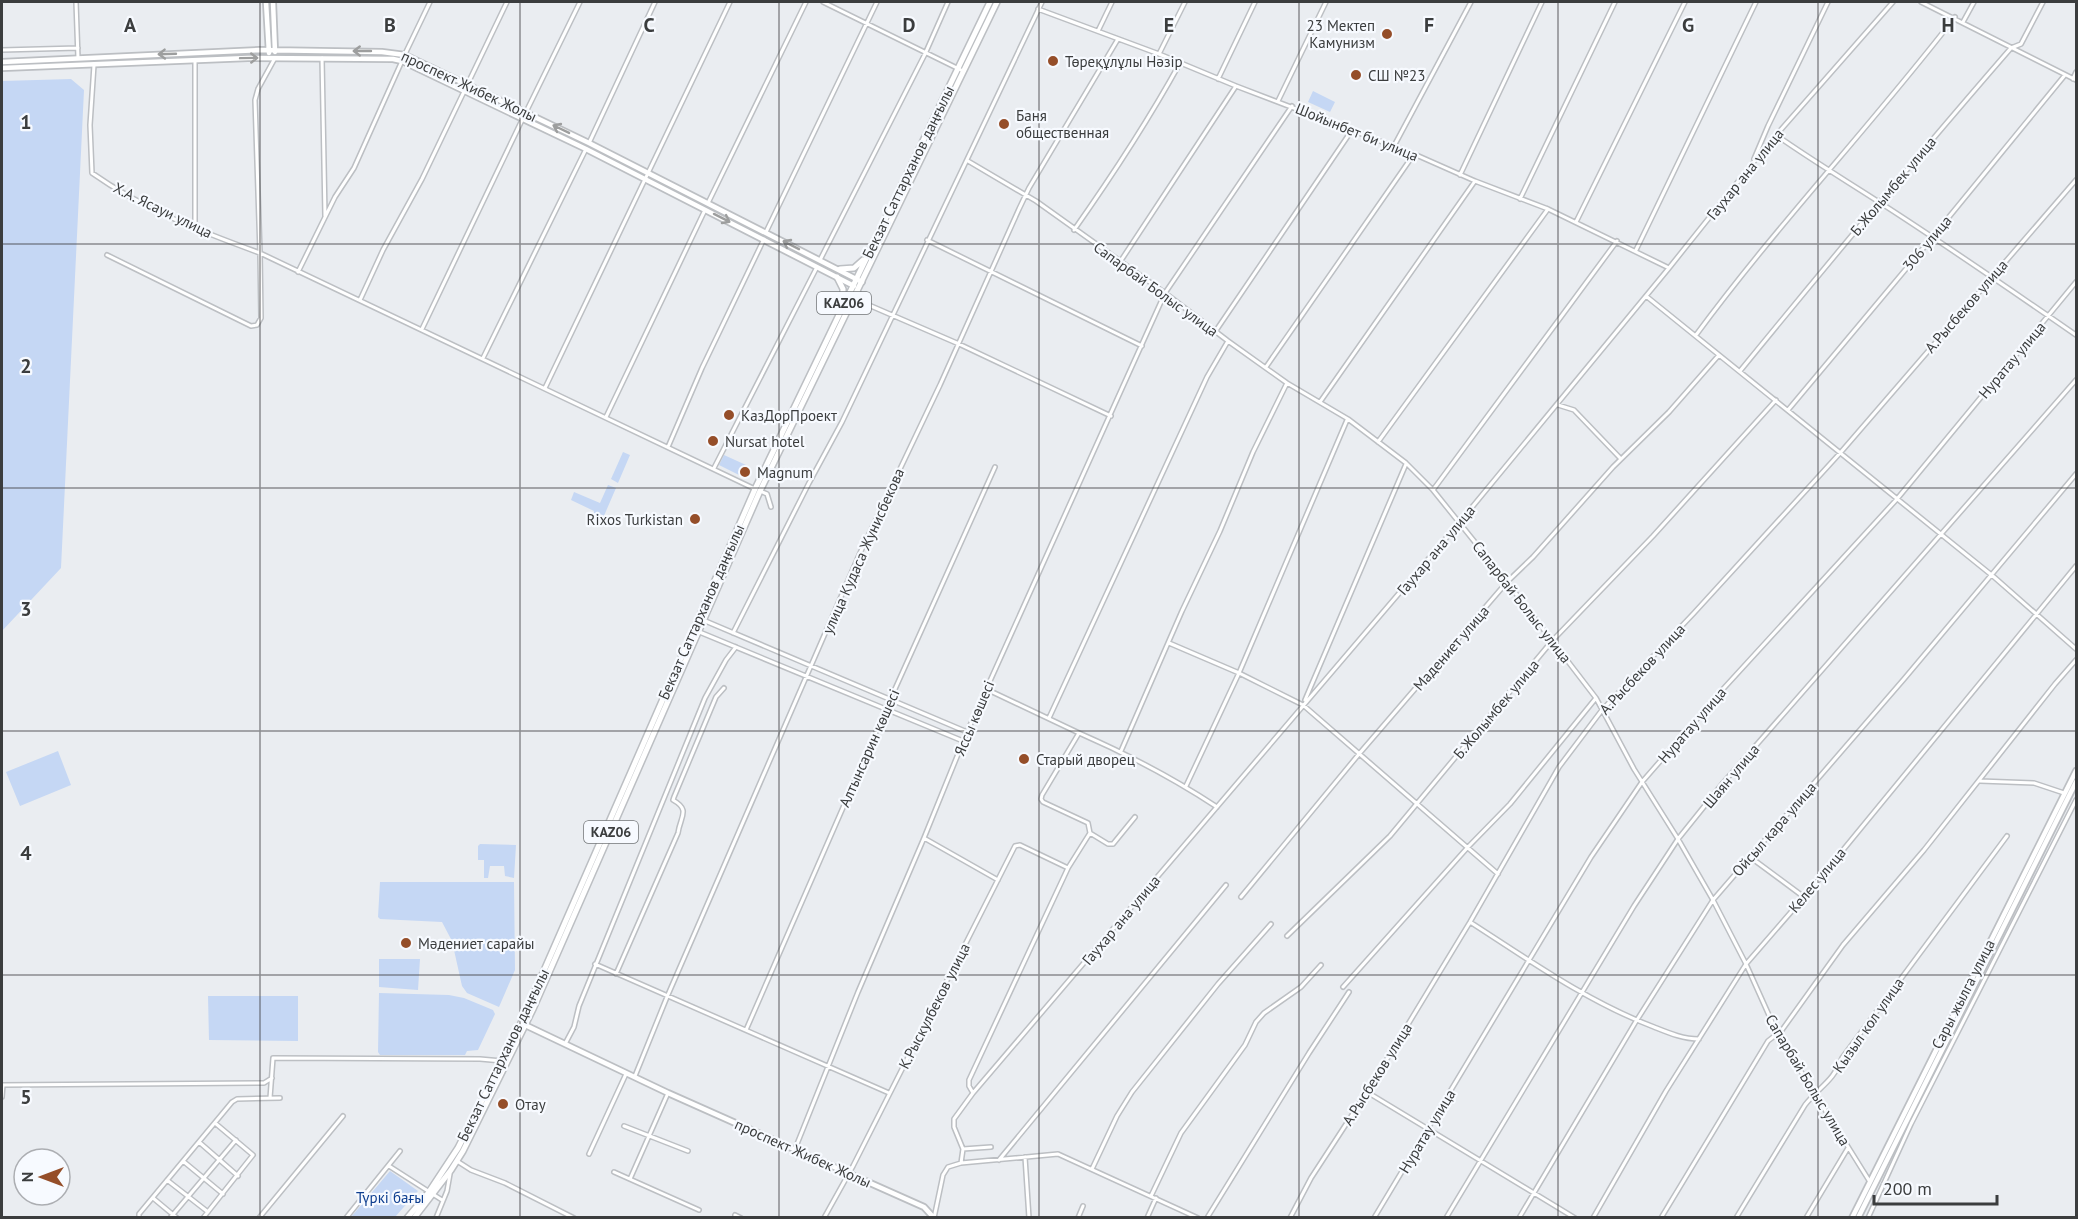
<svg xmlns="http://www.w3.org/2000/svg" width="2078" height="1219" viewBox="0 0 2078 1219" font-family="'PT Sans',sans-serif">
<style>
.green{fill:#c5d7f4}
.lines{fill:none;stroke-linecap:round;stroke-linejoin:round}
.street-casing{stroke:#bcbfc3;stroke-width:6}
.secondary-casing{stroke:#bcbfc3;stroke-width:8}
.primary-casing{stroke:#bcbfc3;stroke-width:8}
.street{stroke:#fff;stroke-width:3}
.secondary{stroke:#fff;stroke-width:4.5}
.primary{stroke:#fff;stroke-width:5}
.oneway{stroke:#9d9e9e}
.grid{fill:none;stroke:#3b3d3e;stroke-width:1.5;stroke-opacity:0.55}
.poi-dot{fill:#954e29;stroke:#f7faff;stroke-width:2}
.labels{text-anchor:middle;dominant-baseline:central;stroke-width:4.5;stroke-linejoin:round;paint-order:stroke}
.shield{fill:#f7faff;stroke:#737678;stroke-width:1.5}
.shield-label{font-size:14px;font-weight:bold;fill:#3b3d3e}
.poi-label{font-size:15px;fill:#3b3d3e;stroke:#f7faff;text-anchor:start}
.street-label{font-size:15px;fill:#3b3d3e;stroke:#f7faff}
.park-label{font-size:15px;fill:#0e3e8f;stroke:#f7faff}
.grid-label{font-size:20px;text-anchor:middle;font-weight:bold;fill:#3b3d3e;stroke:#f7faff;stroke-width:4.5;stroke-linejoin:round;paint-order:stroke}
</style>
<rect width="100%" height="100%" fill="#eaedf1"/>
<path class="green" d="M71 79 84 90 61 568 2 631V81Z
M1313 91 1335 102 1330 112 1308 102Z
M623 452 630 455 618 483 611 479Z
M724 455 746 465 741 476 719 465Z
M608 485 616 488 600 525 591 520 594 511 571 500 574 492 600 503Z
M58 751 71 785 20 806 6 772Z
M480 844 516 845 514 878 505 876 504 866H490L488 878H484V860H478V846Z
M380 882H514L515 970 499 1007 467 993 462 986 452 941 442 922 380 919 378 917Z
M379 959H420L418 990 379 987Z
M379 993 449 995 464 998 493 1010 495 1014 478 1050 467 1051 465 1055H380L378 1052Z
M208 996H298V1041L209 1040Z
M390 1171 418 1191 395 1217H351Z"/>
<g class="lines">
<g class="street-casing">
<path id="street" d="M76 2 78 58
M823 2 963 71
M1921 2 2076 80
M1038 9 1159 54 1236 86 1414 154 1475 181 1548 209 1669 268
M1963 22 1974 2
M1098 31 1112 2
M2 50 78 48
M405 54 430 2
M1159 54 1185 2
M322 58 325 216
M195 60V229
M94 65 90 125 92 173C143 209 202 232 260 253L255 100 258 89 275 58
M1218 79 1255 2
M2073 79 2076 72
M1278 101 1326 2
M526 112 580 2
M1776 135C1810 159 1845 180 1879 202 1946 245 2011 290 2076 335
M589 143 655 2
M1394 146 1471 2
M1754 159 1768 126 1828 2
M968 161 1036 201 1165 293 1228 341 1287 383 1348 419 1406 463 1433 490 1507 582 1596 698 1634 769 1678 839 1713 900 1746 964 1777 1033 1870 1182
M1460 175 1542 2
M1520 199 1615 2
M708 203 806 2
M1576 222 1685 2
M1074 230C1112 176 1148 121 1180 63
M766 232 877 2
M927 240 1142 346
M1636 250 1756 2
M107 255 251 326 257 325 261 318 260 253 755 489
M820 260 925 54 948 2
M1120 262 1236 86
M298 272 335 197 354 168 402 61
M858 291 862 301 871 306 959 344 1111 416
M1646 296 1994 577 2076 649
M360 300 383 250 422 179 507 2
M422 329 523 118
M1215 332 1352 130
M1696 335C1777 225 1871 126 1955 17
M483 358 586 149
M1266 367 1414 154
M1740 371C1829 262 1919 154 2011 48L2021 44 2043 2
M545 388 730 2
M1320 402 1475 181
M1558 405 1574 410 1621 459
M1788 410 1926 245 2065 75
M606 417 705 210
M1378 442 1548 209
M668 447 702 368 764 239
M714 468 817 267
M1433 490 1617 241
M760 491 767 494 771 507
M703 620 967 732
M697 631 963 741
M733 633 809 483 842 422 1042 2
M1169 643 1239 673 1303 705 1498 874
M986 689 1079 733 1042 795 1041 799 1043 802 1088 823 1090 833
M1305 700 1406 464
M1049 718 1207 377 1228 341
M1079 733C1127 754 1173 778 1217 807
M1121 751 1182 611 1220 531 1253 452 1287 383
M1980 781 2034 783 2064 793
M1186 786 1239 673 1347 420
M924 838 998 880
M1750 857 1804 897
M1241 897 1359 754 1507 582 1533 557 1613 467 1669 412 1719 355
M1470 922C1529 960 1588 1002 1654 1027 1669 1033 1683 1039 1699 1039
M1287 936 1390 836 1552 641 1653 536 1776 400
M595 964 889 1093
M616 974 678 833C680 817 691 810 673 800L674 797 716 697 724 688
M1343 987 1468 847 1510 804 1596 698
M746 1030 886 709 995 467
M565 1044 574 1027 579 1006 705 698 726 660 736 647
M635 1076 667 997 860 553 940 385 1019 209 1029 188 1118 39
M2 1085 264 1083 272 1078
M1367 1092 1575 1218
M973 1093 969 1086V1080L1068 868 1090 833 1108 844H1113L1135 817
M2 1097 3 1085
M270 1098 273 1058 480 1059 502 1061
M624 1126 688 1151
M199 1142 238 1176
M795 1149 858 992 924 838 967 732 1165 293 1292 106
M963 1149 991 1147
M589 1154 626 1074
M1025 1157 1029 1218
M999 1160 1226 885
M183 1161 223 1194
M457 1161 471 1170 505 1183 574 1218
M961 1163 963 1149 954 1127V1119L973 1093 1459 523 1669 268 1764 149 1893 2
M389 1166 442 1200
M1092 1169 1117 1116 1132 1092 1218 984 1271 924
M614 1172 699 1210
M630 1179 668 1093
M167 1180 208 1212
M1151 1196 1181 1133 1245 1045 1256 1022 1264 1013 1301 987 1321 965
M153 1198 177 1218
M735 1215 741 1218
M139 1218V1214L232 1102 237 1099 280 1098
M170 1218 236 1140
M203 1218 253 1155 215 1123
M259 1218 343 1116
M346 1218 400 1151
M436 1218 447 1191 450 1174
M824 1218 853 1166 1015 846 1020 845 1068 868
M934 1218 943 1175 948 1167 961 1163 1058 1154 1198 1218
M1078 1218 1083 1206
M1147 1218 1156 1198
M1207 1218 1309 1053 1349 992
M1290 1218 1311 1178 1367 1092 1470 922 1559 767 1602 710 1694 613 1841 452 2076 180
M1374 1218 1591 857 1642 782 1724 688 1897 499 2076 282
M1446 1218 1634 906 1678 839 1723 783 2076 380
M1519 1218 1635 1023 1713 900 1904 679 2076 474
M1593 1218 1666 1091 1746 964 1811 889 2076 566
M1661 1218 1768 1041 1782 1030 1843 945 1924 850 2055 684 2076 660
M1736 1218 1805 1105C1819 1087 1834 1081 1842 1058L2007 836
M1806 1218 1848 1148
M1868 1218 1911 1124 2076 800"/>
</g>
<g class="secondary-casing">
<path id="secondary" d="M266 2 269 53
M273 2 275 52
M2 62 259 50 382 52 405 55 589 143 862 282
M2 68 248 58 393 59 402 61 586 149 854 286
M523 1024 668 1093 924 1207 934 1218
M1852 1218 2076 771
M1858 1218 2076 782"/>
</g>
<g class="primary-casing">
<path id="primary" d="M840 269 854 268 863 260
M837 277 843 289V303
M407 1218 429 1192 458 1148 521 1023 755 489 990 2
M414 1218 451 1170 463 1151 533 1009 760 491 997 2"/>
</g>
<use href="#street" class="street"/>
<use href="#secondary" class="secondary"/>
<use href="#primary" class="primary"/>
</g>
<defs><path id="oneway-shaft" d="M-6 0H5M1.5-3L5.5 0L1.5 3" fill="none" stroke-width="1.6" stroke-linecap="round" stroke-linejoin="round" transform="scale(1.5)"/></defs>
<g class="oneway">
<use href="#oneway-shaft" transform="translate(362 51) rotate(-180)"/>
<use href="#oneway-shaft" transform="translate(167 54) rotate(178)"/>
<use href="#oneway-shaft" transform="translate(249 58) rotate(-1)"/>
<use href="#oneway-shaft" transform="translate(561 129) rotate(-154)"/>
<use href="#oneway-shaft" transform="translate(722 218) rotate(27)"/>
<use href="#oneway-shaft" transform="translate(791 245) rotate(-153)"/>
</g>
<path class="grid" d="M260 2V1218M520 2V1218M779 2V1218M1039 2V1218M1299 2V1218M1558 2V1218M1818 2V1218M2 244H2076M2 488H2076M2 731H2076M2 975H2076"/>
<g class="poi-dot">
<circle cx="1387" cy="34" r="6"/>
<circle cx="1053" cy="61" r="6"/>
<circle cx="1356" cy="75" r="6"/>
<circle cx="1004" cy="124" r="6"/>
<circle cx="729" cy="415" r="6"/>
<circle cx="713" cy="441" r="6"/>
<circle cx="745" cy="472" r="6"/>
<circle cx="695" cy="519" r="6"/>
<circle cx="1024" cy="759" r="6"/>
<circle cx="406" cy="943" r="6"/>
<circle cx="503" cy="1104" r="6"/>
</g>
<g class="labels">
<g class="shield">
<rect x="817" y="292" width="54" height="22" rx="4.5"/>
<rect x="584" y="821" width="54" height="22" rx="4.5"/>
</g>
<g class="shield-label">
<text x="844" y="303">KАZ06</text>
<text x="611" y="832">KАZ06</text>
</g>
<g class="poi-label">
<text x="1375" y="25" text-anchor="end">23 Мектеп<tspan x="1375" dy="17">Камунизм</tspan></text>
<text x="1065" y="61">Төреқұлұлы Нәзір</text>
<text x="1368" y="75">СШ №23</text>
<text x="1016" y="115">Баня<tspan x="1016" dy="17">общественная</tspan></text>
<text x="741" y="415">КазДорПроект</text>
<text x="725" y="441">Nursat hotel</text>
<text x="757" y="472">Magnum</text>
<text x="683" y="519" text-anchor="end">Rixos Turkistan</text>
<text x="1036" y="759">Старый дворец</text>
<text x="418" y="943">Мәдениет сарайы</text>
<text x="515" y="1104">Отау</text>
</g>
<g class="street-label">
<text transform="translate(469 86) rotate(25)">проспект Жибек Жолы</text>
<text transform="translate(1357 132) rotate(22)">Шойынбет би улица</text>
<text transform="translate(908 172) rotate(-64)">Бекзат Саттарханов даңғылы</text>
<text transform="translate(1745 174) rotate(-51)">Гаухар ана улица</text>
<text transform="translate(1893 186) rotate(-50)">Б.Жолымбек улица</text>
<text transform="translate(163 210) rotate(26)">Х.А. Ясауи улица</text>
<text transform="translate(1927 243) rotate(-50)">306 улица</text>
<text transform="translate(1156 289) rotate(36)">Сапарбай Болыс улица</text>
<text transform="translate(1966 306) rotate(-49)">А.Рысбеков улица</text>
<text transform="translate(2012 360) rotate(-50)">Нуратау улица</text>
<text transform="translate(1436 550) rotate(-50)">Гаухар ана улица</text>
<text transform="translate(863 551) rotate(-66)">улица Кудаса Жунисбекова</text>
<text transform="translate(1522 602) rotate(52)">Сапарбай Болыс улица</text>
<text transform="translate(701 612) rotate(-66)">Бекзат Саттарханов даңғылы</text>
<text transform="translate(1451 648) rotate(-49)">Мадениет улица</text>
<text transform="translate(1642 669) rotate(-47)">А.Рысбеков улица</text>
<text transform="translate(1496 709) rotate(-50)">Б.Жолымбек улица</text>
<text transform="translate(974 718) rotate(-67)">Яссы көшесі</text>
<text transform="translate(1692 725) rotate(-49)">Нуратау улица</text>
<text transform="translate(869 748) rotate(-66)">Алтынсарин көшесі</text>
<text transform="translate(1731 776) rotate(-50)">Шаян улица</text>
<text transform="translate(1774 829) rotate(-49)">Ойсыл кара улица</text>
<text transform="translate(1817 880) rotate(-50)">Келес улица</text>
<text transform="translate(1121 920) rotate(-50)">Гаухар ана улица</text>
<text transform="translate(1963 994) rotate(-63)">Сары жылга улица</text>
<text transform="translate(934 1006) rotate(-63)">К.Рыскулбеков улица</text>
<text transform="translate(1868 1025) rotate(-55)">Кызыл кол улица</text>
<text transform="translate(503 1055) rotate(-64)">Бекзат Саттарханов даңғылы</text>
<text transform="translate(1377 1074) rotate(-58)">А.Рысбеков улица</text>
<text transform="translate(1808 1080) rotate(59)">Сапарбай Болыс улица</text>
<text transform="translate(1427 1131) rotate(-59)">Нуратау улица</text>
<text transform="translate(803 1153) rotate(24)">проспект Жибек Жолы</text>
</g>
<g class="park-label">
<text x="390" y="1197">Түркі бағы</text>
</g>
</g>
<g class="grid-label">
<text x="130" y="32">A</text>
<text x="390" y="32">B</text>
<text x="649" y="32">C</text>
<text x="909" y="32">D</text>
<text x="1169" y="32">E</text>
<text x="1429" y="32">F</text>
<text x="1688" y="32">G</text>
<text x="1948" y="32">H</text>
<text x="26" y="129">1</text>
<text x="26" y="373">2</text>
<text x="26" y="616">3</text>
<text x="26" y="860">4</text>
<text x="26" y="1104">5</text>
</g>
<rect width="2078" height="1219" fill="none" stroke="#3b3d3e" stroke-width="6"/>
<g transform="translate(42 1177) rotate(270)"><circle r="28" fill="#f7faff" stroke="#acaeb2" stroke-width="1.5"/>
<path d="M0-4.5L10 22L0 15L-10 22Z" fill="#954e29"/>
<text y="-9" font-size="16" font-weight="bold" text-anchor="middle" fill="#3b3d3e">N</text>
</g>
<path d="M1874 1195v9h123v-9" fill="none" stroke="#3b3d3e" stroke-width="3"/>
<text x="1883" y="1195" font-size="18" fill="#3b3d3e" stroke="#f7faff" stroke-width="4.5" paint-order="stroke">200 m</text>
</svg>
